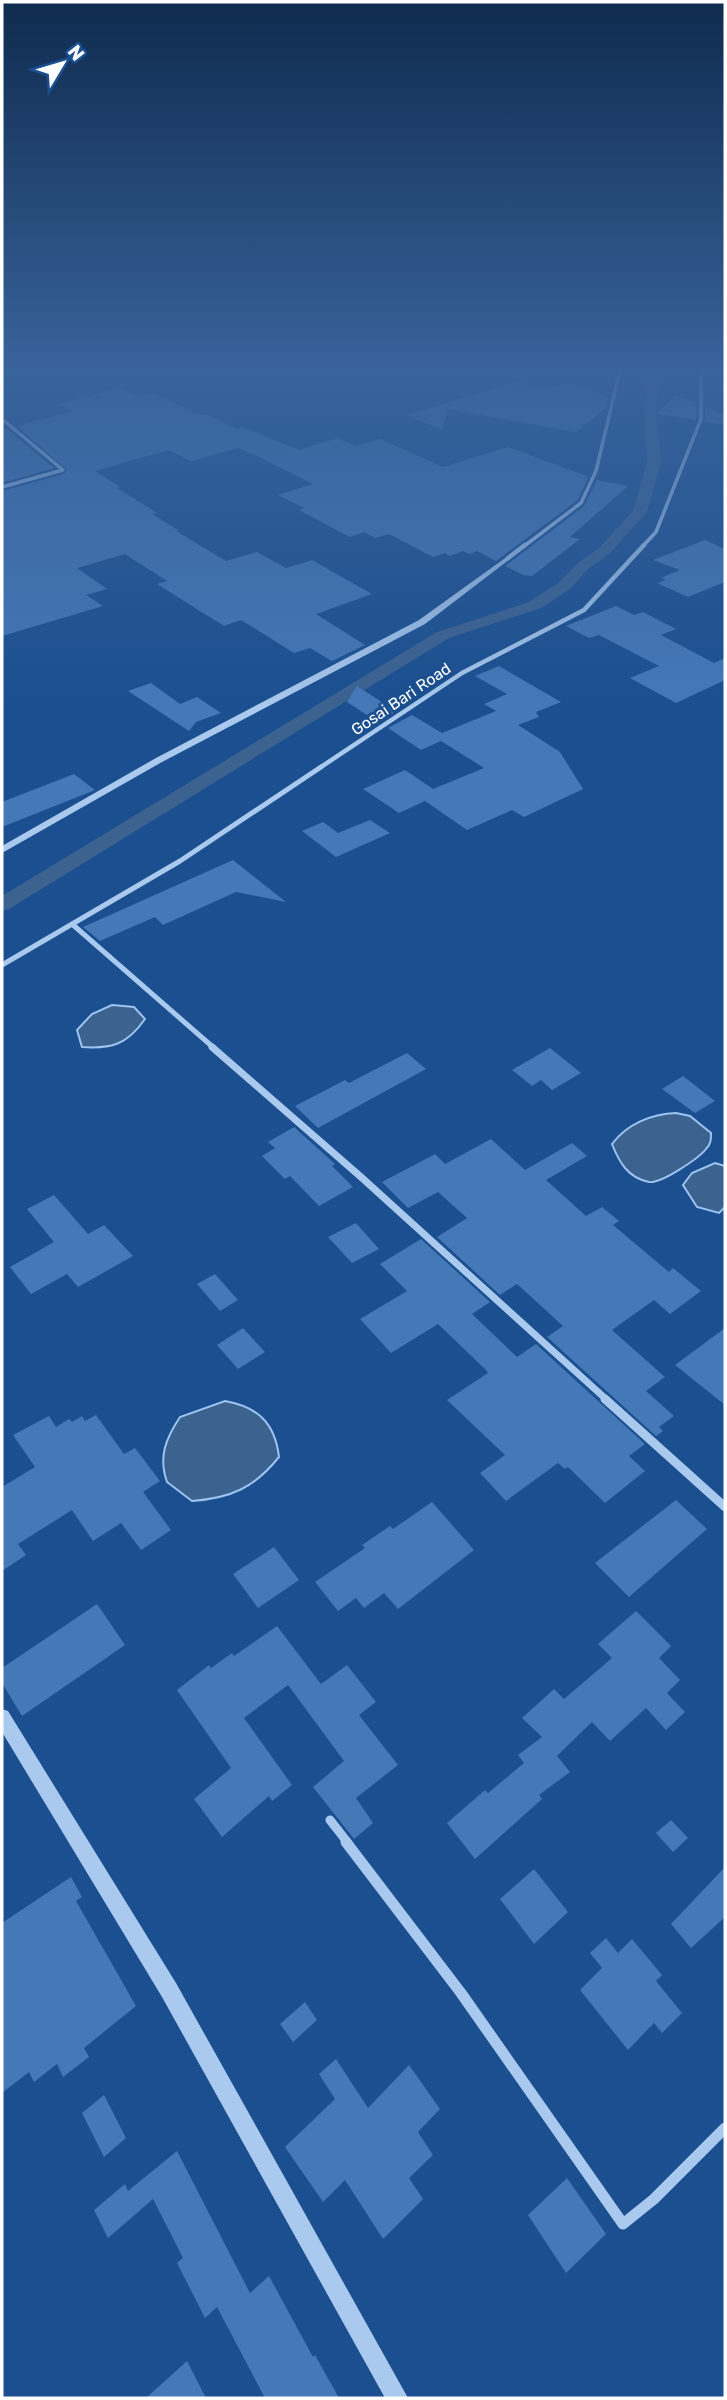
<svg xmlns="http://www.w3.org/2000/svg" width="727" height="2400" viewBox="0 0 727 2400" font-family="Rubik,sans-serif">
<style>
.water{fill:#3c6290;stroke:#9cc4f0;stroke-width:2}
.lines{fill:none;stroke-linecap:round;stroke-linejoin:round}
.canal{fill:#3c6290;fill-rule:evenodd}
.building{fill:#4478b7}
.minor-far5{stroke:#a9c9ee;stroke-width:3.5}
.minor-far4{stroke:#a9c9ee;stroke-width:4.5}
.minor-far3{stroke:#a9c9ee;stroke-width:5}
.minor-far2{stroke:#a9c9ee;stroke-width:7}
.minor-far1{stroke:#a9c9ee;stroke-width:9}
.minor{stroke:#a9c9ee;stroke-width:11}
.tertiary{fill:#a9c9ee;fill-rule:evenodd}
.labels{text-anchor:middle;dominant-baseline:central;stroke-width:6;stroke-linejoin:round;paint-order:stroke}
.far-street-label{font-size:16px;fill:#fff;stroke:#1b4f8f}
</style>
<rect width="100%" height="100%" fill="#1b4f8f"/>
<path class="water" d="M112 1005 134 1007 145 1019C127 1045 111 1049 82 1047L77 1030 92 1014Z
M676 1113 690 1116 711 1133C711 1140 711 1144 706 1149 699 1158 661 1184 649 1182 628 1178 619 1162 612 1144 627 1124 651 1114 676 1113Z
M715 1163 725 1166V1207L719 1213 697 1207 683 1185 692 1173Z
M225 1401C258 1407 275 1423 279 1457 254 1488 231 1498 192 1501L167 1482C158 1457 166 1438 180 1417Z"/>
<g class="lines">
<path class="canal" d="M647 370H659L656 410 661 463 647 512 609 554 588 569 570 589 541 608 449 638 9 909 2 911V896L437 632 529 602 558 583 578 563 599 548 633 511 647 463 644 410Z"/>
</g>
<path class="building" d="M520 381 538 389 570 384 592 390 609 398 607 407 576 432 448 409 442 430 407 415Z
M120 388 138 397 154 393 199 415 205 414 237 429 242 427 299 450 337 438 356 446 380 439 443 467 508 447 587 476 584 478H588L578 500 496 561 477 551 469 554 463 551 450 556 445 553 433 557 389 534 375 538 364 532 350 537 299 510 304 508 278 495 313 484 253 454 238 448 191 461 169 450 95 471 120 487 117 488 157 513 152 514 178 530 176 531 226 561 257 552 286 568 312 560 372 594 316 614 365 645 332 661 310 648 294 653 241 620 224 626 157 584 167 581 125 554 77 568 107 589 86 595 103 606 2 636V491L64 474 67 470 17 426 73 411 59 404Z
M675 395 697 403 696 420 657 414Z
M705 407 725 414V425L705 422Z
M6 428 54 468 2 483V430Z
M597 480 628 486 570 537 580 539 532 576 524 575 505 566 584 506Z
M705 540 725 549V582L688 597 657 583 666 580 661 578 680 570 653 560Z
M616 606 634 615 643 612 676 629 661 635 714 663 725 658V680L676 703 630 678 659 666 599 635 589 638 566 626Z
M499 666 561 702 536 712 539 717 518 725 560 752 583 789 524 817 512 810 467 830 425 801 399 813 363 789 405 770 433 789 484 768 441 741 421 750 388 728 412 715 442 733 496 711 484 704 507 694 475 676Z
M151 683 180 704 197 697 221 713 196 722 189 731 128 691Z
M357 686 396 711 379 723 347 702Z
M74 774 95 790 2 827V802Z
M370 820 390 833 336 857 302 831 323 822 338 833Z
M233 860 286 902 236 892 163 925 155 917 100 941 83 927Z
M550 1048 581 1073 552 1090 541 1080 532 1086 512 1070Z
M407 1053 426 1069 318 1128 295 1106 345 1080 349 1083Z
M683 1076 715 1101 695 1113 662 1089Z
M294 1127 335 1164 332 1166 353 1187 319 1206 290 1176 285 1179 262 1156 275 1148 268 1142Z
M491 1139 525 1170 572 1143 587 1156 546 1180 586 1216 602 1207 619 1221 613 1225 626 1236 669 1272 673 1268 701 1291 670 1314 654 1300 612 1330 665 1377 646 1391 674 1416 659 1427 663 1431 656 1436 547 1337 563 1326 517 1284 500 1295 437 1237 467 1218 438 1192 408 1208 382 1182 435 1154 445 1164Z
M54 1195 88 1234 104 1225 133 1256 78 1287 67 1274 31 1294 10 1267 54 1242 27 1209Z
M356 1223 379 1249 352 1263 328 1237Z
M421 1239 490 1302 472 1314 517 1357 536 1344 645 1444 629 1456 645 1471 605 1503 568 1467 565 1469 558 1463 506 1501 480 1473 505 1455 447 1400 488 1373 486 1370 438 1324 391 1353 360 1319 407 1291 380 1264Z
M215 1274 238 1300 220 1311 197 1284Z
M243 1328 265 1352 238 1369 217 1345Z
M725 1328V1405L675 1365Z
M96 1415 124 1454 135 1448 160 1481 143 1492 171 1530 141 1550 121 1523 93 1541 72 1510 18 1544 26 1555 2 1571V1487L35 1467 13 1435 49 1416 56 1427 69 1419 72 1422 82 1416 85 1421Z
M676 1500 707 1529 629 1597 595 1563Z
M432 1502 474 1550 398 1609 384 1593 364 1608 356 1598 338 1611 315 1582 365 1548 362 1545 390 1526 393 1529Z
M274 1547 299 1580 258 1608 233 1574Z
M97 1604 125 1645 22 1716 2 1683V1668Z
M636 1611 671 1646 659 1658 680 1680 667 1693 685 1712 666 1730 646 1708 610 1741 592 1722 557 1756 570 1772 539 1795 542 1799 475 1859 447 1823 485 1790 488 1793 524 1763 518 1755 542 1737 522 1718 554 1689 564 1699 612 1658 598 1644Z
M277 1626 321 1684 347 1665 376 1702 359 1715 398 1765 356 1798 373 1823 354 1839 313 1787 344 1761 288 1685 244 1718 292 1785 272 1801 269 1796 222 1837 194 1799 231 1768 177 1690 209 1665 211 1668 232 1653 234 1656Z
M671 1820 688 1838 673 1852 656 1833Z
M725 1867V1917L691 1948 671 1924Z
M534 1869 568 1912 534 1944 500 1899Z
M71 1877 82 1897 76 1901 136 2006 84 2048 89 2057 63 2077 57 2064 34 2082 29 2072 2 2093V1923Z
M606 1938 618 1953 632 1939 662 1975 656 1981 682 2013 662 2033 654 2023 628 2050 580 1990 602 1968 590 1953Z
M305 2002 317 2020 293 2042 280 2024Z
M336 2059 368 2108 409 2065 440 2109 418 2132 433 2155 409 2178 423 2199 383 2239 345 2180 323 2202 285 2147 335 2099 319 2074Z
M104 2095 126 2138 104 2157 82 2113Z
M177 2151 250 2293 269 2276 313 2357 315 2355 339 2398H265L217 2307 205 2318 177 2263 183 2258 153 2199 108 2238 94 2210 125 2184 128 2191Z
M567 2178 606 2234 566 2273 528 2215Z
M187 2361 206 2398H146Z"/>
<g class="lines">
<path class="minor-far5" d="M2 419 63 470 2 487
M523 547 581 503 596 471 620 370
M642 547 656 532 701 419V370"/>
<path class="minor-far4" d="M508 558 525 545
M318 769 462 673 584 610 644 545"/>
<path class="minor-far3" d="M72 924 214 1048
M2 965 180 861 321 767"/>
<path class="minor-far2" d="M212 1047 361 1177 607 1400"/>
<path class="minor-far1" d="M605 1399 725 1507
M330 1820 348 1843"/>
<path class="minor" d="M346 1842 461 1993 623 2224 654 2199 725 2128"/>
<path class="tertiary" d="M508 556 512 558 510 559 425 624 162 762 2 853V846L156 758 419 620Z
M2 1709 8 1711 176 1983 408 2398H385L162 1997 2 1732Z"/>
</g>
<linearGradient id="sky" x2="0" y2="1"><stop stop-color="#0f2b4f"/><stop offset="0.52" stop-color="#39639b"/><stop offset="1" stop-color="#39639b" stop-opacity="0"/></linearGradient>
<rect width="727" height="706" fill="url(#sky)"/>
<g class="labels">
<g class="far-street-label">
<text transform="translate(401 699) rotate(-34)">Gosai Bari Road</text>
</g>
</g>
<rect width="727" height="2400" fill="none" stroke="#ffffff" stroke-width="7"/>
<g transform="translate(63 63) rotate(52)" stroke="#1b4f8f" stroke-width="5" paint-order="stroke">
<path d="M0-5L12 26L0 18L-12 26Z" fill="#ffffff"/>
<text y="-10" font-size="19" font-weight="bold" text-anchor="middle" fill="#ffffff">N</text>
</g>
</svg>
